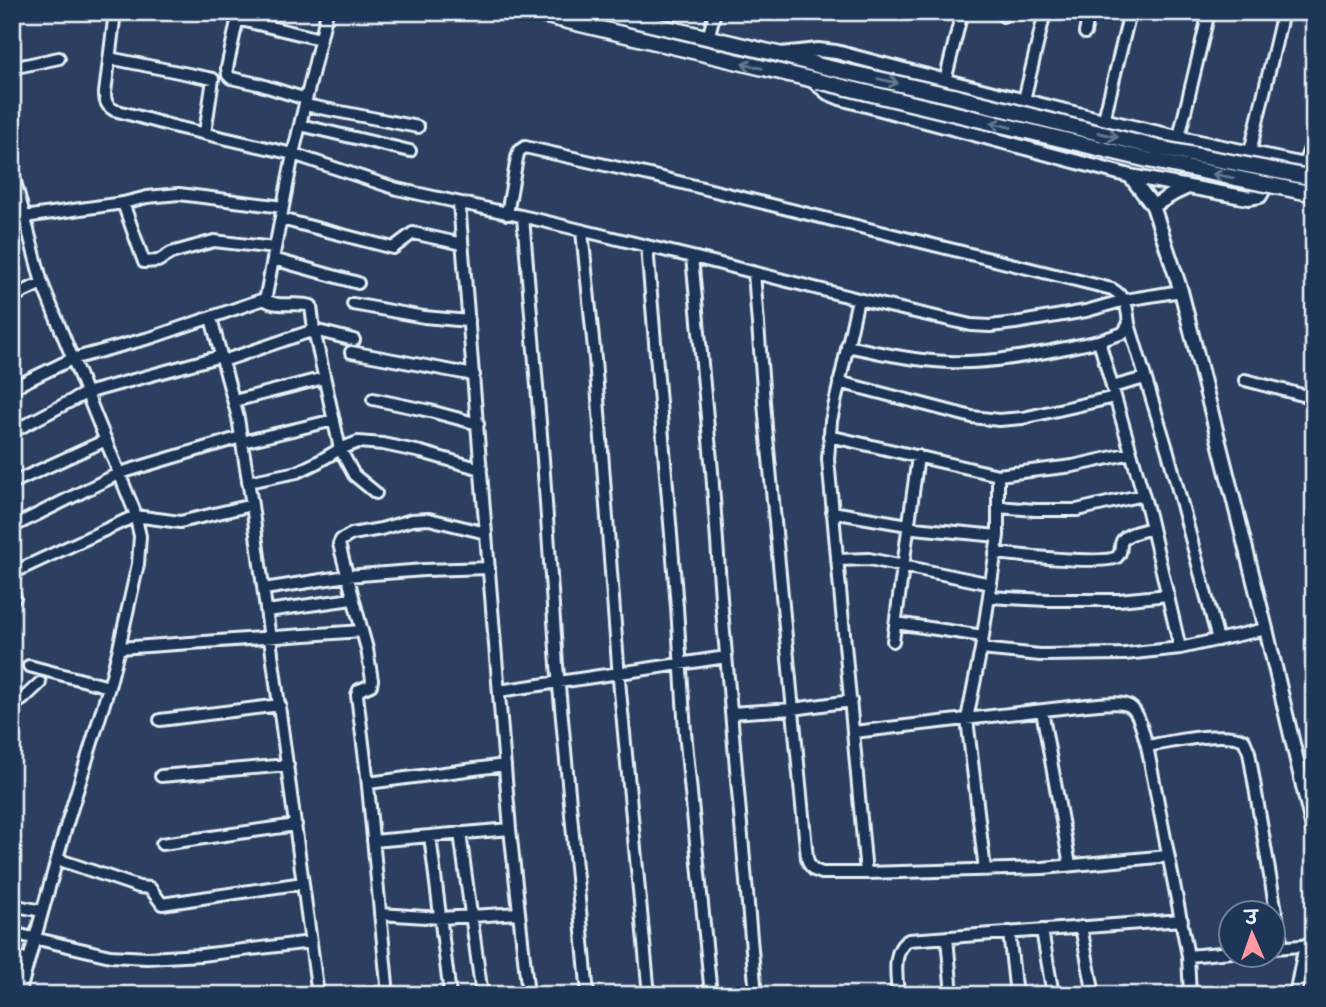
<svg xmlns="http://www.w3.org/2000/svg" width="1326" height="1007" viewBox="0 0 1326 1007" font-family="'Gochi Hand','Playpen Sans Deva',sans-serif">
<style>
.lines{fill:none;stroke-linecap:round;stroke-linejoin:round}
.minor-casing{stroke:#e8f1f8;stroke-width:16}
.tertiary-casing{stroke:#e8f1f8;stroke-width:18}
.secondary-casing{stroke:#e8f1f8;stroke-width:19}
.minor{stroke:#1d3557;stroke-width:10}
.tertiary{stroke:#1d3557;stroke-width:12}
.secondary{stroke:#1d3557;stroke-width:14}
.secondary-bridge-casing{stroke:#e8f1f8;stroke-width:19;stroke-linecap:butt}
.secondary-bridge{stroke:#1d3557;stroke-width:14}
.oneway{stroke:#64778f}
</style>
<rect width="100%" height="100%" fill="#2c3f60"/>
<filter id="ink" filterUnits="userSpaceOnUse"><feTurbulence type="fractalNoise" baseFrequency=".0143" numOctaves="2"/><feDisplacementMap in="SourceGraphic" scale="14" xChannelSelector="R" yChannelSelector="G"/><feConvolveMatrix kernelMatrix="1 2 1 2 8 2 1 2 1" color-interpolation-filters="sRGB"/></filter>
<g filter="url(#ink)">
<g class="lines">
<g class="minor-casing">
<path id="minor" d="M115 12 105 93C105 102 107 106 114 110L176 127 293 154 397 189 539 220 709 261 858 299 971 325 990 326 1015 323 1086 311 1125 300 1181 291
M239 12 227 68 228 75 231 78 258 84 306 99
M1003 16 1004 12
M237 19 320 39
M1085 33 1089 12
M708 38 715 12
M109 58 213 79 205 133
M12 68 59 58
M945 81 962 12
M1024 100 1045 12
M305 105 418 127
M1104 119 1130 12
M300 125 410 151
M1179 137 1209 12
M1250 152 1283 12
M1266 156 1314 166
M1304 164 1314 138
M12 170 42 283 134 510 140 536 138 564 119 648 109 687 66 827 19 995
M123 203 144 262 158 261 171 253 214 241 275 248
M459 203 510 829 528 995
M507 214 517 158 519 151 525 147 654 176 1112 289C1127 298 1127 307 1129 324L1123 333 1099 341 1148 511 1180 648
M24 217 123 203 147 197 179 194 283 207
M523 217 543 459 557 665 588 995
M281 219 393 248 413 233 462 244
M582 231 595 359 620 691 649 995
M647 246 677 607 685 732 711 995
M692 257 712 471 721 598 756 995
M273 259 358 283
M754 273 766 427 807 858 809 864 814 870 822 873H866L1043 868 1168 856
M12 297 42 283
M264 299C279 309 295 301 311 306L314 330 340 449 354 475 376 493
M858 299 831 421 828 459 866 873
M353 304 424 317 469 321
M211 318 238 418 252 505 318 995
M1129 324 1168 452 1218 640
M847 346C880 353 915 361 949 362 999 364 1050 351 1099 341
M351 352 474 375
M223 361 314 330 354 340
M1245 380 1314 398
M839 382 972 417 999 420 1023 418 1115 397
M1112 387 1145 378
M12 388 72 359 153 337 264 299 266 296 293 154 327 12
M373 399 430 411 478 424
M234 401 324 378
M12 432 86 393 221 356
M829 436 998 475
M242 442 334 420
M248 482 297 472 316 463 340 449 358 442 383 444 421 452 481 469
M12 483 106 440
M998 507 1035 510H1077L1143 495
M832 512 908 525 914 528 998 536
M12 527 120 473 241 437
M995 553C1014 555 1105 565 1117 557 1123 552 1119 547 1122 541 1126 533 1143 531 1152 528
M837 560 869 559 991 584
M12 573 135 516 180 522 252 505
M264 589 347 576 424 570 489 568
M12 592 15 597
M989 597 1047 600H1119L1168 595
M267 611 352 599
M896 623 983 636
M362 631 339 544 341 540 352 534 381 529 412 520 429 519 486 533
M893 641 918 456
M119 648 362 631 367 649 372 680 371 685 359 690 357 695 367 776 388 995
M981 649 998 536V475L1073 466 1131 453
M29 666 109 687
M499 691 726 657
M12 706 23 699 40 683
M1042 711 1070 865
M731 713 793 709 851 701
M160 720 280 705
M854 732 1087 705C1136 701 1134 700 1147 746L1188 956 1232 952
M1147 746C1170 742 1223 730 1244 740L1249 752 1282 947
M161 776 288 765
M368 783 505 765
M460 833 482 995
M430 836 450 995
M373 841 510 829
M162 844 296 825
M57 859 139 887 150 888 162 904 303 883
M985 870 967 719 981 649 1040 655 1125 654 1180 648 1266 629
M12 905 42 911
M380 914 441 918 519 913
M1081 927 1094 995
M1042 930 1053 995
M1009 932 1016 995
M12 933 110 956 147 958 201 955 311 942
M947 937 952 995
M1274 948 1314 945
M1188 956 1190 995
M12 957 28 960
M367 995 388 992
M898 995C897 978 891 949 909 940L1182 920
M1295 995 1305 945"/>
</g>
<g class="tertiary-casing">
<path id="tertiary" d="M781 54 818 50 836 52C979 90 1122 127 1266 156L1273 162 1270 179 1260 196 1248 198 1130 176 840 98 828 93 812 80
M1130 176 1153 206 1181 291 1266 629 1314 833
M1153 206 1175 193 1188 187"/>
</g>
<g class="secondary-casing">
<path id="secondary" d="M530 12 818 81
M600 12 778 54 821 66"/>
</g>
<use href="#minor" class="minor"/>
<use href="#tertiary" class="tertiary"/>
<use href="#secondary" class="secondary"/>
<g class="secondary-bridge-casing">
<path id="secondary-bridge" d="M821 66 953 96 1158 148 1314 178
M818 81 1148 160 1314 194"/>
</g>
<use href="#secondary-bridge" class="secondary-bridge"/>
</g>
<defs><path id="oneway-shaft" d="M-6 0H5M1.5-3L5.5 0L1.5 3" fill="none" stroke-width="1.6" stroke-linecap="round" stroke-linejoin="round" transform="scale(1.75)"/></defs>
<g class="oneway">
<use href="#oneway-shaft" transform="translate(752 66) rotate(-167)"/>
<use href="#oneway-shaft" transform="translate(888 81) rotate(13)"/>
<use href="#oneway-shaft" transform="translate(1001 125) rotate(-166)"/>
<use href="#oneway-shaft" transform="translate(1108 135) rotate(14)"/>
<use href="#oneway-shaft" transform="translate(1223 176) rotate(-168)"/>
</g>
</g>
<rect width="1326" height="1007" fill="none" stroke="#1d3557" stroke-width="42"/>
<rect x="21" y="21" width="1284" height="965" fill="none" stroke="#e8f1f8" stroke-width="2.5" filter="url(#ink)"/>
<g transform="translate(1252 934) rotate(358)"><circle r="33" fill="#1d3557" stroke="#6e8097" stroke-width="2"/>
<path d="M0-5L12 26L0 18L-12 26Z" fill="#ff9aa2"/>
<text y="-10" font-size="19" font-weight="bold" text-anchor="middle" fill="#e8f1f8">उ</text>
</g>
</svg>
